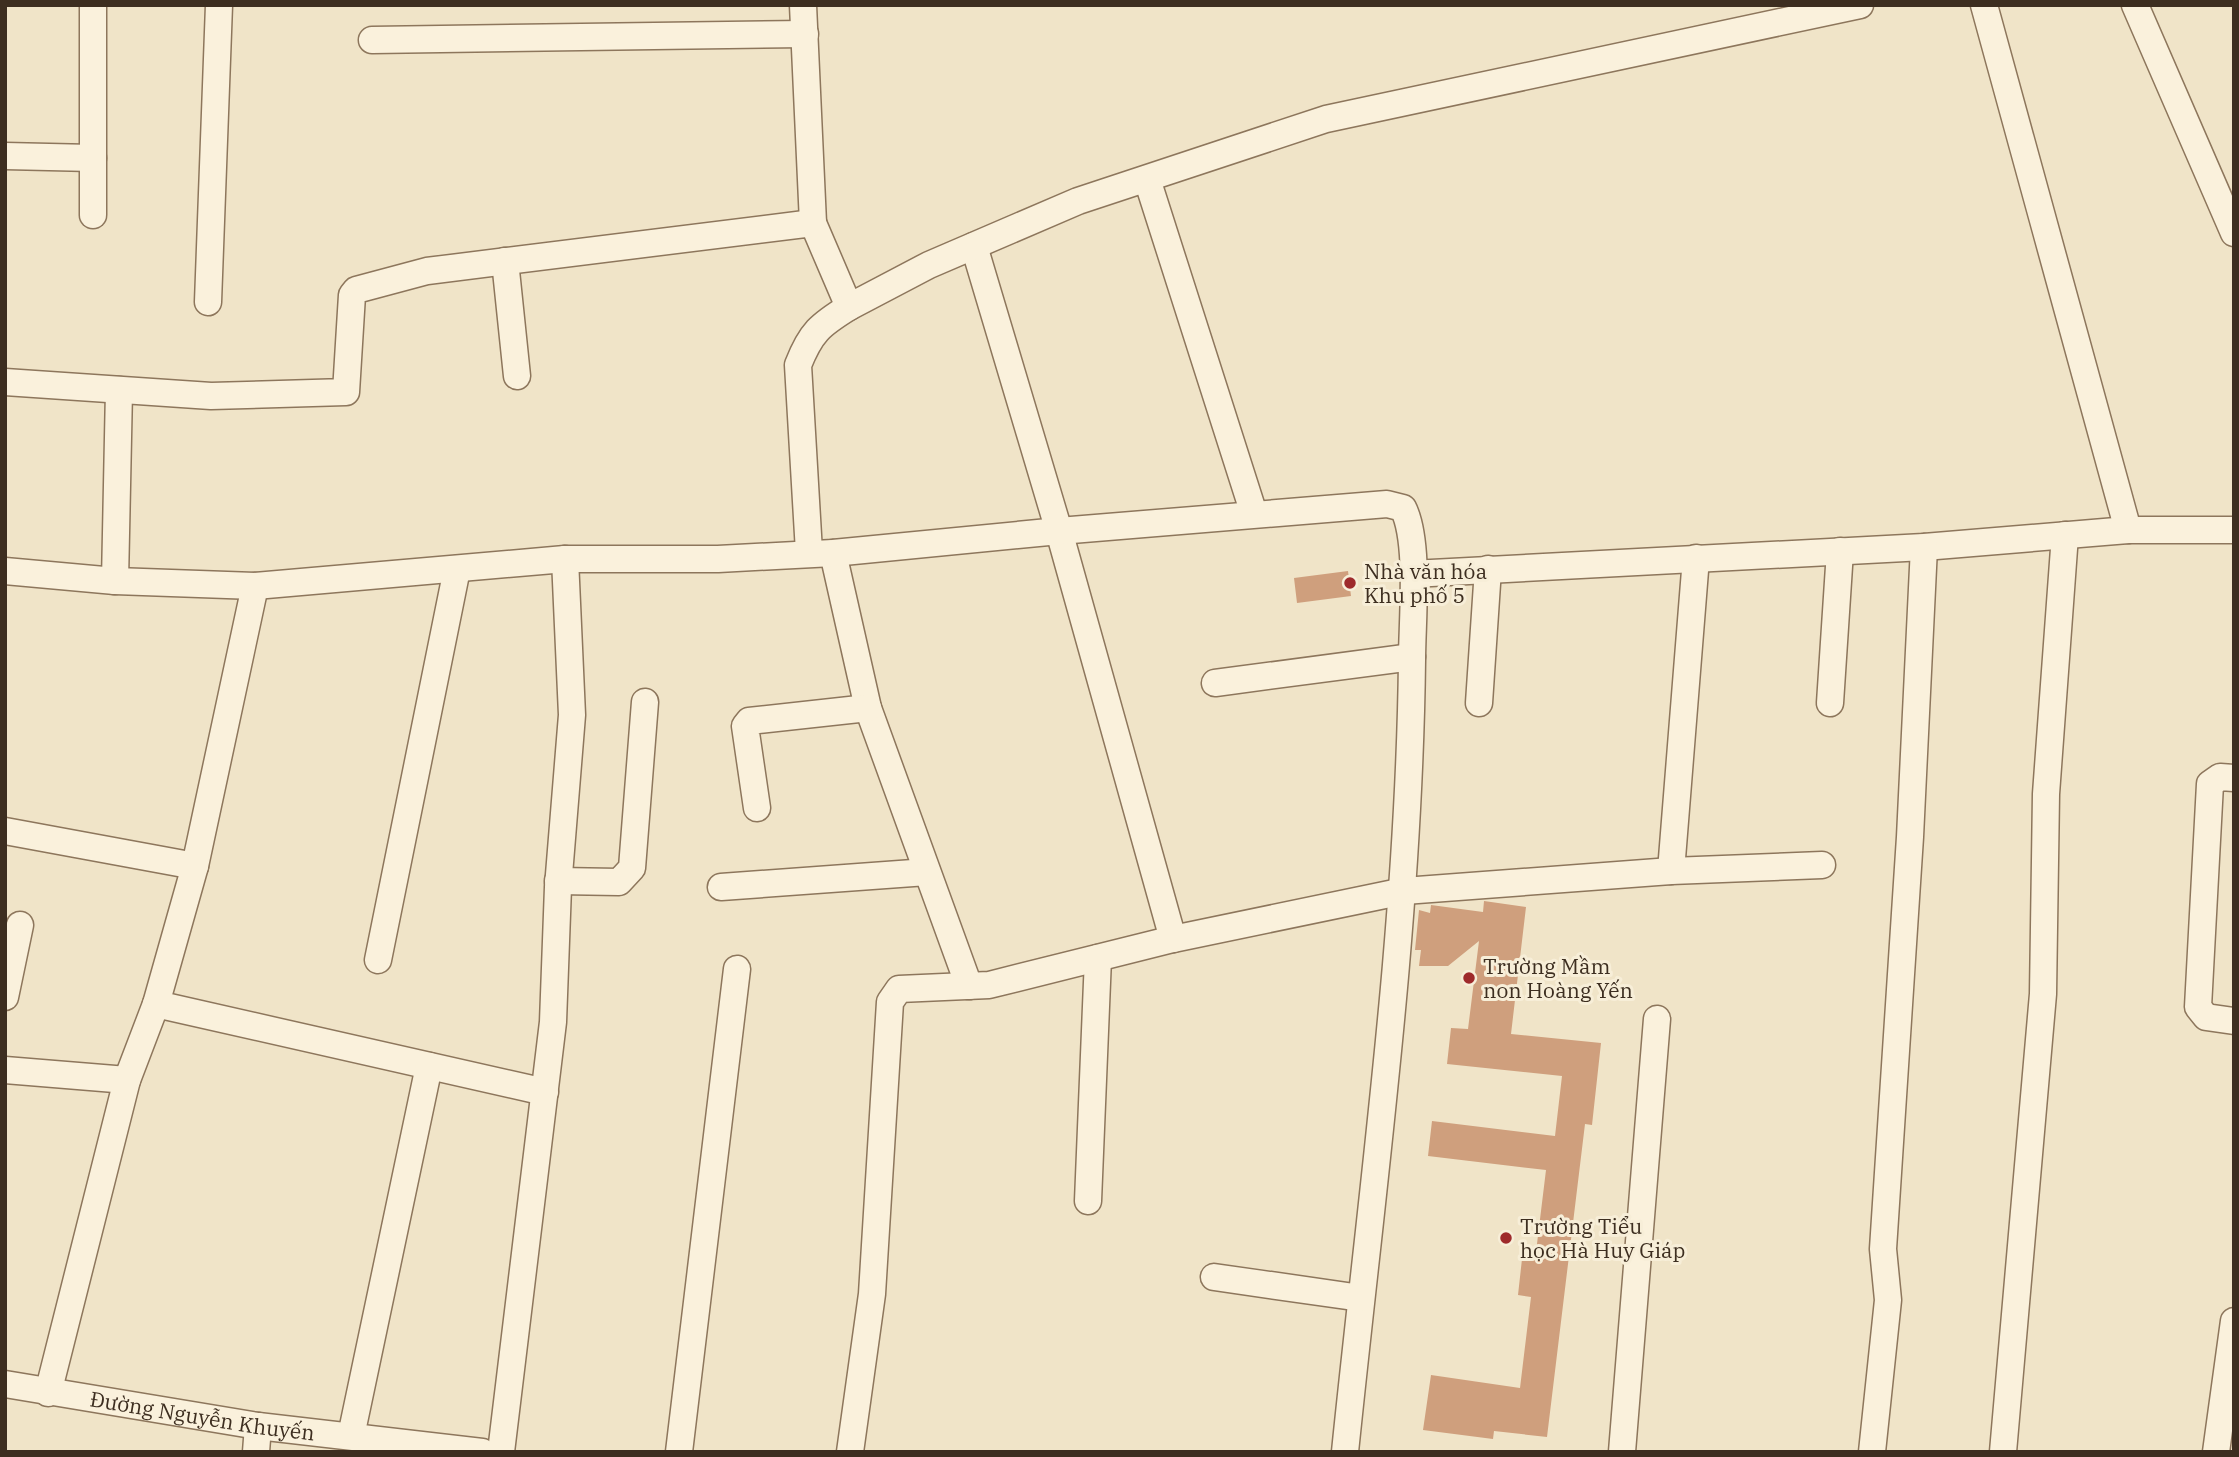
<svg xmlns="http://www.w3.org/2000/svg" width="2239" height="1457" viewBox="0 0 2239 1457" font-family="'IBM Plex Serif',serif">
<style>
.building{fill:#cf9f7d}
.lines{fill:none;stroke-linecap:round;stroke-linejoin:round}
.minor-casing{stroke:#8d765c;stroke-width:29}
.minor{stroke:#faf1dc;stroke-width:26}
.poi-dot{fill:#9e2a2b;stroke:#f7eed8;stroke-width:2.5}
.labels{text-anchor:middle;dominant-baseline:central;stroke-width:6;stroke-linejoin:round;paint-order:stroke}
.poi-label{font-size:21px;fill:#3d2e20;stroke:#f7eed8;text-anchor:start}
.street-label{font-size:21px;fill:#3d2e20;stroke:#f7eed8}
</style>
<rect width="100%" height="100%" fill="#f0e4c8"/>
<path class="building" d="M1348 571 1351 596 1297 603 1294 578Z
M1484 901 1526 907 1511 1034 1601 1043 1592 1125 1585 1124 1547 1437 1494 1431 1493 1439 1423 1430 1431 1375 1520 1388 1531 1297 1518 1295 1523 1250 1536 1252 1546 1170 1428 1156 1432 1121 1555 1136 1562 1076 1447 1064 1451 1028 1468 1029 1479 941 1448 966H1419L1421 950H1415L1419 910 1430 913 1431 905 1483 912Z"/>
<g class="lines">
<g class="minor-casing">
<g id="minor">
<path d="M803 5 813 223"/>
<path d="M1984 5 2128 530"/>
<path d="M2135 5 2234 233"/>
<path d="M372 40 805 34"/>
<path d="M5 156 93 158"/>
<path d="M1147 179 1254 514"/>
<path d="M93 215V5"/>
<path d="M974 246 1059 531 1173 939"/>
<path d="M505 261 517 376"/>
<path d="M208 302 219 5"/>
<path d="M5 382 211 396 346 392 352 295 356 290 427 271 813 223 849 307 929 265 1078 201 1326 119 1860 5"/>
<path d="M809 552 798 365C811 332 820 325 849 307"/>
<path d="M833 553 868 708 969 986"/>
<path d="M5 571 115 581 255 586 565 559H718L833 553 1059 531 1387 504 1403 508C1420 541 1412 621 1412 660 1409 926 1372 1188 1345 1452"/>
<path d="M1412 574 1924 547 2128 530H2234"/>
<path d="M115 581 119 390"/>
<path d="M1215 683 1412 657"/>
<path d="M1479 703 1488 569"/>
<path d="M1830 703 1840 551"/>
<path d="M2234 778 2220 777 2210 784 2198 1007 2206 1017 2234 1021"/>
<path d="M757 808 745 726 749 721 868 708"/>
<path d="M5 831 195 866"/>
<path d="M1671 871 1696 558"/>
<path d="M558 881 619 882 632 868 645 702"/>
<path d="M721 887 927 872"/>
<path d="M378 960 457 569"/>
<path d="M5 997 20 925"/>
<path d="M156 1004 545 1092"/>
<path d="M5 1070 127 1080"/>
<path d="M1088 1201 1098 958"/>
<path d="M1214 1277 1361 1298"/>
<path id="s1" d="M5 1384 258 1426 482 1452"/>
<path d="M48 1393 127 1080 156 1004 195 866 255 586"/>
<path d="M351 1436 429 1066"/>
<path d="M256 1452 258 1426"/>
<path d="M501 1452 553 1022 558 887 572 715 565 559"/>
<path d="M679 1452 737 969"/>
<path d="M850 1452 872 1294 890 1002 899 989 989 985 1173 939 1404 891 1671 871 1822 865"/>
<path d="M1622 1452 1657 1019"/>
<path d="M1872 1452 1888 1300 1883 1249 1910 837 1924 547"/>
<path d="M2003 1452 2043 994 2046 794 2065 535"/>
<path d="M2216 1452 2234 1321"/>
</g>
</g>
<use href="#minor" class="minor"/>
</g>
<g class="poi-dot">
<circle cx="1350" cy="583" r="7"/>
<circle cx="1469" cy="978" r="7"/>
<circle cx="1506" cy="1238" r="7"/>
</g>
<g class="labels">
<g class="poi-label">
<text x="1364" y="571">Nhà văn hóa<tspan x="1364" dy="24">Khu phố 5</tspan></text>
<text x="1483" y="966">Trường Mầm<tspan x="1483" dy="24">non Hoàng Yến</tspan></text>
<text x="1520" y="1226">Trường Tiểu<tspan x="1520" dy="24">học Hà Huy Giáp</tspan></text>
</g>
<g class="street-label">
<text stroke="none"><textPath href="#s1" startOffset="200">Đường Nguyễn Khuyến</textPath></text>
</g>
</g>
<rect width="2239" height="1457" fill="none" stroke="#3d2e20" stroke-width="14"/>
</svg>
